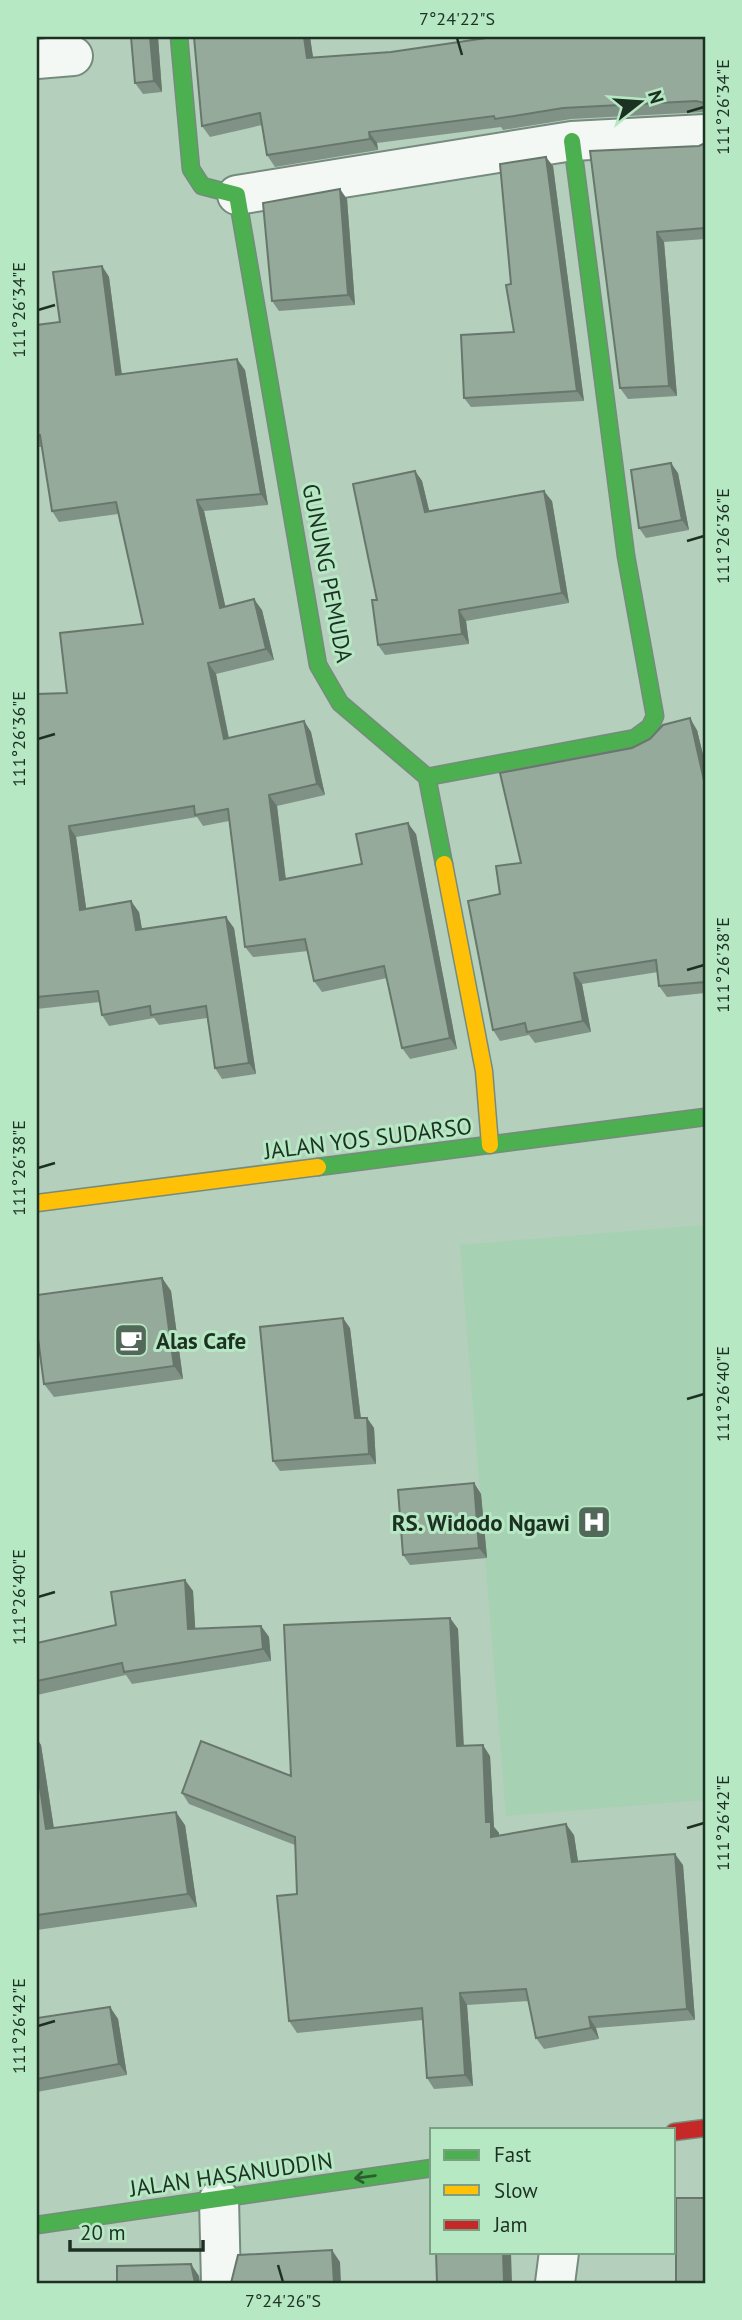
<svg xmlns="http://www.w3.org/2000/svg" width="742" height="2320" viewBox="0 0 742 2320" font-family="'PT Sans',sans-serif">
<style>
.built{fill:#a6d1b3}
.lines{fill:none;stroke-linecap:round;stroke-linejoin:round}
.street-casing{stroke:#768b7d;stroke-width:42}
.fast-casing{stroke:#768b7d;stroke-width:19}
.slow-casing{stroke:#768b7d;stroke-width:19}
.jam-casing{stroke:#768b7d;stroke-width:19}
.street{stroke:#f4f8f5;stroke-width:38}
.fast{stroke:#4caf50;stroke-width:16}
.slow{stroke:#ffc107;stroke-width:16}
.jam{stroke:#c62828;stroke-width:16}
.wall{fill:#809285}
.shaded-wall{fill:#68776c}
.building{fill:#95aa9b;stroke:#68776c;stroke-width:2}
.oneway{stroke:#2d5d33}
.ticks{fill:none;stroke:#1d3123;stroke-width:2.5}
.labels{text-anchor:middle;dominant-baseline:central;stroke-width:6;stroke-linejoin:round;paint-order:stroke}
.street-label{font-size:23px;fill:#1d3123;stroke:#b6e8c4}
.poi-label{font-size:23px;font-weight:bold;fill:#1d3123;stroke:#b6e8c4;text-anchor:start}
.neatline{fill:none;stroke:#1d3123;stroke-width:2.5}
.ticks-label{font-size:18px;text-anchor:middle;fill:#1d3123}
</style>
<rect width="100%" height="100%" fill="#b4cfbc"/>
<path class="built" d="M705 1225V1800L506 1816 460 1245Z"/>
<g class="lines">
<g class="street-casing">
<path id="street" d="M37 59 73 56
M237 195 572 141 705 134
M219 2199 221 2283
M555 2283 559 2252"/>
</g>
<g class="fast-casing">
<path id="fast" d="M179 37 191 169 202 186 237 195 318 665 340 703 427 777 444 864
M427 777 635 738 650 727 655 716 626 556 572 141
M318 1167 705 1117
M37 2225 432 2168"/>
</g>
<g class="slow-casing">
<path id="slow" d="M444 864 484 1071 490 1145
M37 1203 318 1167"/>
</g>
<g class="jam-casing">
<path id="jam" d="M674 2132 705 2128"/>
</g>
<use href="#street" class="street"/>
<use href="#fast" class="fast"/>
<use href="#slow" class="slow"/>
<use href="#jam" class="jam"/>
</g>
<path class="wall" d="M131 37H158L162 92 143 94 135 83Z
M194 37H310L313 58 705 37V112L571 119 503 130 501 127 377 143 378 150 275 167 267 155 262 125 210 137 202 126Z
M705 143V239L664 242 677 396 628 399 620 388 590 151 699 146Z
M553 166 584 401 471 407 464 398 514 332 511 284Z
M347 199 355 305 279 311 272 301Z
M102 266 109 277 122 374 245 370 268 505 204 511 225 606 262 610 274 660 216 674 229 738 304 721 311 732 325 795 277 806 286 879 362 864 416 834 457 1049 410 1059 402 1048 387 978 322 992 314 981 308 951 253 957 245 947 229 821 203 826 197 817 76 837 86 909 139 912 142 929 234 928 256 1074 222 1079 215 1068 207 1018 159 1025 154 1018 109 1026 102 1015 100 1002 37 1009V694L67 693 143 624 118 514 59 522 52 511 42 447H37V325L60 322Z
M415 471 422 481 429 511 552 501 569 603 466 621 469 644 385 655 378 645 377 600Z
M678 473 689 530 646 538 639 528Z
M697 730 705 763V993L667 997 659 986 658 972 582 984 591 1032 535 1043 529 1035 500 1041 493 1030 500 894 521 863 632 748Z
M162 1278 171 1291 183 1379 54 1397 44 1384Z
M350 1328 361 1418H367L374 1428 376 1464 280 1471 273 1461Z
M474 1483 481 1494 487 1558 410 1565 403 1555Z
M185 1580 193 1591 195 1629 261 1626 269 1637 271 1661 132 1684 126 1675 37 1695V1643L116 1625Z
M450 1618 458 1629 464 1745 490 1756 494 1827 499 1833V1836L574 1835 578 1862 683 1865 695 2020 596 2028 599 2039 544 2049 536 2038 529 2001 467 2005 473 2086 434 2089 427 2078 423 2020 297 2033 289 2021 297 1894 295 1845 189 1804 182 1793 291 1776Z
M37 1739 41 1745 54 1828 185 1825 197 1907 37 1930Z
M110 2007 118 2019 127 2075 37 2092V2018Z"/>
<path class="shaded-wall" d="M150 37H158L162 92 154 81Z
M304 37H310L315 70 307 58Z
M369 132 377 143 378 150 370 139Z
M546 157 553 166 584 401 577 391Z
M340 189 347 199 355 305 348 295Z
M657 232 664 242 677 396 669 386Z
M102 266 109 277 123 386 116 375Z
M237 359 245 370 268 505 261 494Z
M671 463 678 473 689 530 682 520Z
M415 471 422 481 432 522 425 512Z
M544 491 552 501 569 603 562 593Z
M197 500 204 511 228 618 220 608Z
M254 599 262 610 274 660 266 649Z
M459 610 466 621 469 644 462 634Z
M208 663 216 674 231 750 224 739Z
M690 718 697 730 705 763V785Z
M304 721 311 732 325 795 317 784Z
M269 795 277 806 287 891 280 880Z
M408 823 416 834 457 1049 450 1038Z
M69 826 76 837 88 921 80 910Z
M131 901 139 912 144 941 136 930Z
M226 917 234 928 256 1074 249 1063Z
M574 973 582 984 591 1032 583 1021Z
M162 1278 171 1291 183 1379 174 1366Z
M343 1318 350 1328 362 1429 355 1418Z
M367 1418 374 1428 376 1464 369 1454Z
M474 1483 481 1494 487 1558 479 1548Z
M185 1580 193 1591 196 1641 188 1629Z
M450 1618 458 1629 464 1757 457 1746Z
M261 1626 269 1637 271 1661 263 1649Z
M37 1739 41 1745 56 1843 46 1829 37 1767Z
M483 1745 490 1756 494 1827 499 1833V1849L491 1837 486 1822Z
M176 1812 185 1825 197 1907 188 1894Z
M566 1824 574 1835 580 1874 572 1862Z
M675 1854 683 1865 695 2020 687 2009Z
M460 1993 467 2005 473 2086 465 2075Z
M110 2007 118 2019 127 2075 119 2064Z
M589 2017 596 2028 599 2039 591 2028Z
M332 2250 340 2262 341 2283H334Z
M503 2252H511L512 2283H504Z
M191 2264 199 2276 200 2283H195Z"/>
<path class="building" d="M131 37H150L154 81 135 83Z
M194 37H304L307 58 391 52 493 37H705V76H704L705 103 696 101 563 108 495 119 494 116 369 132 370 139 267 155 260 113 202 126Z
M705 143V228L657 232 669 386 620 388 590 151 699 146Z
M546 157 577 391 464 398 461 335 514 332 506 285 511 284 500 164Z
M340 189 348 295 272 301 263 203Z
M102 266 116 375 237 359 261 494 197 500 220 608 254 599 266 649 208 663 224 739 304 721 317 784 269 795 280 880 362 864 356 834 408 823 450 1038 402 1048 384 966 314 981 305 939 245 947 228 809 195 815 194 806 69 826 80 910 131 901 136 930 226 917 249 1063 215 1068 206 1006 151 1015 150 1006 102 1015 98 991 37 997V694L67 693 60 633 143 624 116 502 52 511 40 435H37V325L60 322 53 272Z
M671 463 682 520 639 528 631 470Z
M415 471 425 512 544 491 562 593 459 610 462 634 378 645 372 600H377L353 484Z
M690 718 705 785V982L659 986 656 960 574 973 583 1021 527 1032 525 1023 493 1030 468 901 500 894 496 866 521 863 500 773 632 748 650 739 663 725Z
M162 1278 174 1366 44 1384 37 1331V1295Z
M343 1318 355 1418H367L369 1454 273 1461 260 1327Z
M474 1483 479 1548 403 1555 398 1490Z
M185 1580 188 1629 261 1626 263 1649 124 1672 122 1663 37 1681V1643L116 1625 111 1592Z
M450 1618 457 1746 483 1745 486 1822H491V1837L566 1824 572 1862 675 1854 687 2009 589 2017 591 2028 536 2038 526 1989 460 1993 465 2075 427 2078 422 2008 289 2021 277 1896 297 1894 295 1837 182 1793 201 1741 291 1776 284 1625Z
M37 1767 46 1829 176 1812 188 1894 37 1915Z
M110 2007 119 2064 37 2079V2018Z
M676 2198H705V2283H676Z
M332 2250 334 2283H231L238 2255Z
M436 2252H503L504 2283H437Z
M191 2264 195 2283H117V2266Z"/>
<defs><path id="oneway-shaft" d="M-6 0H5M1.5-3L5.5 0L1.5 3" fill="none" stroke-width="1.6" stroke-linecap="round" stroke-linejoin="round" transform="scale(1.75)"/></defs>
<use class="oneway" href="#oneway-shaft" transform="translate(365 2177) rotate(172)"/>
<path class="ticks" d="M457 38 462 55M687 112 704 107M38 310 55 305M687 541 704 536M38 739 55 734M687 970 704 965M38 1168 55 1163M687 1399 704 1394M38 1597 55 1592M687 1828 704 1823M38 2026 55 2021M278 2265 283 2282"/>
<defs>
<g id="cafe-square" transform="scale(1.75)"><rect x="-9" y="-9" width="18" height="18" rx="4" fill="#526859" stroke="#b6e8c4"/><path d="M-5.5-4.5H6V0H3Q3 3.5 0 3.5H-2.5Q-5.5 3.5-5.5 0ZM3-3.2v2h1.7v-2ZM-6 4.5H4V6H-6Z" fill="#fff"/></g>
<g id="hospital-square" transform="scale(1.75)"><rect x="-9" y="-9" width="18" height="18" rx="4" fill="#526859" stroke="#b6e8c4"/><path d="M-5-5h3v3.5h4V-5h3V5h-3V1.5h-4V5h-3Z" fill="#fff"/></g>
</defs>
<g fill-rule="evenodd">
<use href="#cafe-square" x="131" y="1340"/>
<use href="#hospital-square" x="594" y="1522"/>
</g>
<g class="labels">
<g class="street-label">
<text transform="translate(328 573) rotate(79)">GUNUNG PEMUDA</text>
<text transform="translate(368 1138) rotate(-7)">JALAN YOS SUDARSO</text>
<text transform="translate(231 2174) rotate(-8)">JALAN HASANUDDIN</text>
</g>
<g class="poi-label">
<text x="156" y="1340">Alas Cafe</text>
<text x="570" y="1522" text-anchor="end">RS. Widodo Ngawi</text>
</g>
</g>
<rect width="742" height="2320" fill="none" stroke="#b6e8c4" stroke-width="77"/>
<rect x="430" y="2128" width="245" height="126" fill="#b6e8c4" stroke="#799f84" stroke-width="2"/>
<rect x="444" y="2150" width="35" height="10" fill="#4caf50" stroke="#799f84" stroke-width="2"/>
<text x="494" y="2162" font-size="21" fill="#1d3123">Fast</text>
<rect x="444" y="2185" width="35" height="10" fill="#ffc107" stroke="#799f84" stroke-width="2"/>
<text x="494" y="2198" font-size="21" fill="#1d3123">Slow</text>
<rect x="444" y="2220" width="35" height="10" fill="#c62828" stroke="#799f84" stroke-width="2"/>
<text x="494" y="2232" font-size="21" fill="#1d3123">Jam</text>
<g transform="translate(640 102) rotate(73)" stroke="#b6e8c4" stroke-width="5" paint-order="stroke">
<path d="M0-5L12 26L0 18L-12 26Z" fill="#1d3123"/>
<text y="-10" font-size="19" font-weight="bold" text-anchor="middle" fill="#1d3123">N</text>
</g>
<path d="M70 2240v10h133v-10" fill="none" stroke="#1d3123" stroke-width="3.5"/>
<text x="80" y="2240" font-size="21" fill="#1d3123" stroke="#b6e8c4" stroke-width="5" paint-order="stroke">20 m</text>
<rect x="38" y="38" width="666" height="2244" class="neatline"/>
<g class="ticks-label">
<text x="457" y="25">7°24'22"S</text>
<text transform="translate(723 107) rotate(-90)" y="6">111°26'34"E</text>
<text transform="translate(19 310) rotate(-90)" y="6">111°26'34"E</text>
<text transform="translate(723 536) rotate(-90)" y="6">111°26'36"E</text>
<text transform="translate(19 739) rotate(-90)" y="6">111°26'36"E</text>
<text transform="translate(723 965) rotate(-90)" y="6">111°26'38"E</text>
<text transform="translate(19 1168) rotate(-90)" y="6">111°26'38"E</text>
<text transform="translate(723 1394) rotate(-90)" y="6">111°26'40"E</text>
<text transform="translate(19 1597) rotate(-90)" y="6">111°26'40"E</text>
<text transform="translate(723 1823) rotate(-90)" y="6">111°26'42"E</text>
<text transform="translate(19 2026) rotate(-90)" y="6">111°26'42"E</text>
<text x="283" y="2307">7°24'26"S</text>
</g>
</svg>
